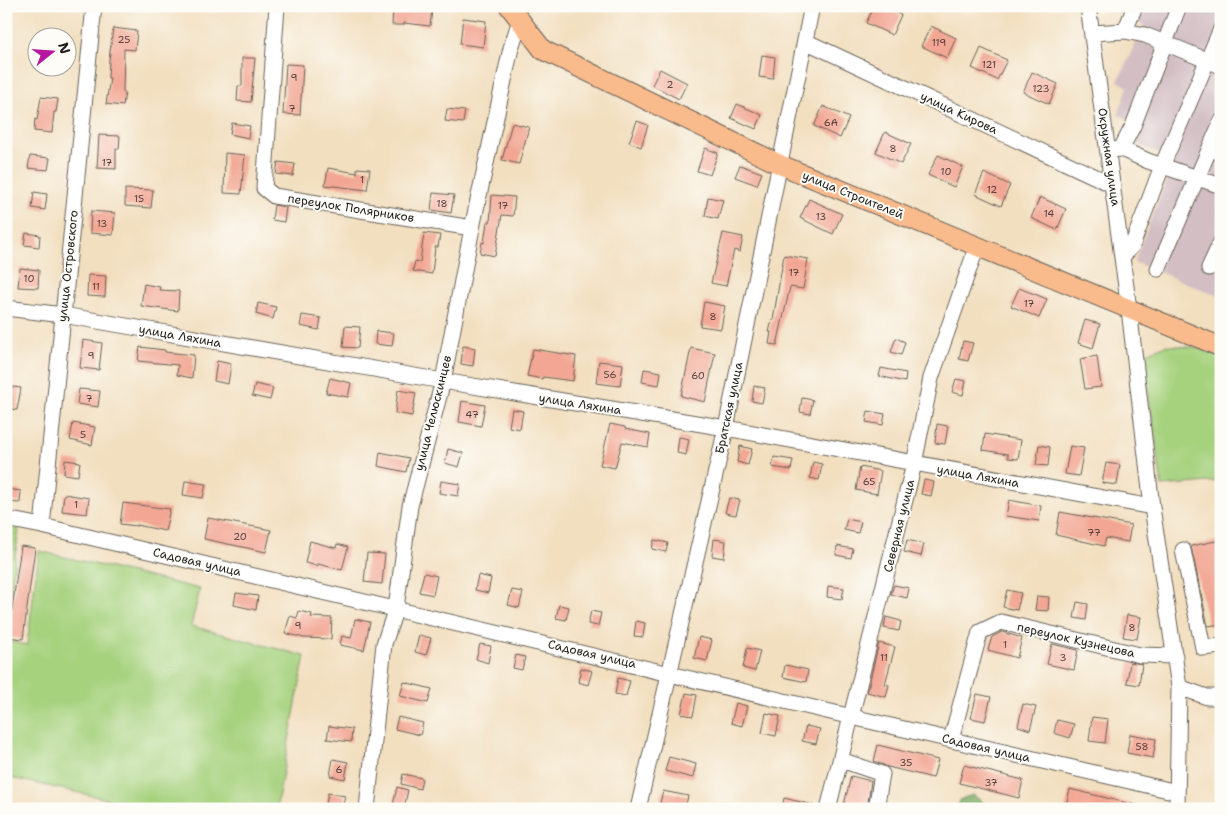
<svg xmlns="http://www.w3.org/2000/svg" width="1227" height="815" viewBox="0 0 1227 815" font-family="'Shantell Sans',sans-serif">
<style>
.industrial{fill:#d2bec3}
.green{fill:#a6d17d;stroke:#61764c}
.forest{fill:#84b36c;stroke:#506844}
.building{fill:#f2a693}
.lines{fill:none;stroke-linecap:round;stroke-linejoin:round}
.minor-casing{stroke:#676055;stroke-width:17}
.major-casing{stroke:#676055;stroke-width:21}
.minor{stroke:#fff;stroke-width:15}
.major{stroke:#fabb8c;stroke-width:19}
.labels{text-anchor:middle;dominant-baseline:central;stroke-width:4;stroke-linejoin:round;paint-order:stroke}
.number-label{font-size:10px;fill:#523e3a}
.street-label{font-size:12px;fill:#1c1c1c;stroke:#fdfcf7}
</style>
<rect width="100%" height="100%" fill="#fdfcf7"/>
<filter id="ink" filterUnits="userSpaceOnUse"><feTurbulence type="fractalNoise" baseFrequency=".02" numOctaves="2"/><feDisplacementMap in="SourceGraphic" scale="10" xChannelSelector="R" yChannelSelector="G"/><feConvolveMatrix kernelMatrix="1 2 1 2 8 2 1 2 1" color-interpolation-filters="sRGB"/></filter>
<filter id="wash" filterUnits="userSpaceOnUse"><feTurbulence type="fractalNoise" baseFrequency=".0096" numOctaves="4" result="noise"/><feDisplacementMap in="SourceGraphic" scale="20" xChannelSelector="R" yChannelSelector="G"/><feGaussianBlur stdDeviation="1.12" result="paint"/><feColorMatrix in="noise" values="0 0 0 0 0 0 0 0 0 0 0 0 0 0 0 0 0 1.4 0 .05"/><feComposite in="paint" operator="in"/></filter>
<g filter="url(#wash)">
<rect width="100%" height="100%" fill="#f2dfc0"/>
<path class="industrial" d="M1119 6H1221V297L1134 262 1175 159 1136 144 1143 125 1118 115 1128 87 1118 81 1144 25 1116 12Z"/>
<path class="green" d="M1167 345 1198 348 1221 357V481L1162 486 1143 354Z
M6 526 19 529 6 627Z
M39 551 200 589 191 626 305 656 276 809H153L6 777V652L8 641 27 645Z"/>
<path class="forest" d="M973 795 992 809H956L961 799Z"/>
<g id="blocks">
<path class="building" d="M393 6 432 10 430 26 404 23V25H392Z
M874 6H883L901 15 892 35 866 23Z
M463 18 486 21 483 47 460 44Z
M931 26 956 38 947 58 921 46Z
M113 28 137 31 135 50 124 49 123 92H125L123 106 106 104 110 78H108L109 60Z
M981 48 1007 60 997 80 972 68Z
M762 55 775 57 773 79 759 77Z
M242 58H255L251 102 237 101 238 86H242Z
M286 64 303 65 300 115 283 114Z
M660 69 687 83 679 99 652 85Z
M1032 72 1058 84 1049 104 1023 92Z
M41 97 58 99 56 112H54L52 133 34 131 35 119 37 120Z
M737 104 762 115 756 129 731 118Z
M823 106 849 118 840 138 814 126Z
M447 109 465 111 463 123 445 121Z
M637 121 648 125 641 147 629 142Z
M232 123 250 126 248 138 230 134Z
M512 123 529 127 519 164 502 160Z
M885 132 911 144 901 164 876 152Z
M99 135 120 136 119 149H116V169L97 168Z
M705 148 718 153 710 175 697 171Z
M225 153 245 155 241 194 224 193Z
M938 155 963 167 954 187 928 175Z
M30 156 50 158 48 170 28 168Z
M278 162 295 164 293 176 276 174Z
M740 165 762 173 757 185 735 177Z
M328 168 357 173V168L370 169 367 190 325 185Z
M984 173 1010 185 1001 206 975 194Z
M125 189 153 190 151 208 125 206Z
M34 192 47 194 45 210 32 208Z
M433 193 454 195 451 213 431 210Z
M492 195 515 197 513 216 502 215 495 256 480 253 482 242 484 243 487 222H490Z
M708 197 723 200 718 219 705 216Z
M1040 197 1066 209 1057 230 1031 218Z
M809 199 842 214 833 234 800 218Z
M274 205 286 207 284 222 272 220Z
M91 211 115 213 113 235 90 233Z
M26 233 40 235 39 247 24 245Z
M424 233 440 235 438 247H435L432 274 413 271 415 261 420 262Z
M723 233 743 237 740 252 734 250 726 286 711 283Z
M784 255 808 259 803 289 790 287 777 345 769 344 771 332H769L772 320H773Z
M20 268 39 270 38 288 18 287Z
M88 275 106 276 105 297 87 296Z
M144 284 160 287 159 290 179 291 178 311 141 306Z
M1019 288 1047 299 1039 318 1011 306Z
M704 302 725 306 721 329 700 326Z
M258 303 276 307 273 319 256 314Z
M302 315 321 318 319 330 300 326Z
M1085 320 1100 324 1093 348 1078 343Z
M345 326 360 327 358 348 343 347Z
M376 331 394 333 392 346 375 344Z
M896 338 905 342 901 355 891 352Z
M83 340 102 343 99 370 80 368Z
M963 341 973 343 968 361 959 359Z
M463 346 475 348 473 366 461 364Z
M140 347 165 350V352L194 355 192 378 177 375 178 365 138 361Z
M691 348 715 353 705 402 681 396Z
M533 349 576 356 573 381 543 377 542 379 527 376Z
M1097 356 1101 387 1085 389 1080 359Z
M217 361 231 364 228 384 214 381Z
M599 361 623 364 620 386 596 383Z
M881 368 906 373 905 382 879 376Z
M644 369 661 372 659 385 642 382Z
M330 378 351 383 348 397 326 393Z
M956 379 966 381 963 395 952 392Z
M255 384 273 388 270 400 252 396Z
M6 386 21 388 17 410 6 408Z
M754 386 765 388 762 403 752 401Z
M79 389 100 391 98 407 77 404Z
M398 390 416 393 412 416 395 413Z
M802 398 813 400 810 414 800 412Z
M462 401 485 405 481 426 459 422Z
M512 409 523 411 520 429 509 427Z
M868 411 885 414 883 425 866 422Z
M73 423 95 427 92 445 70 440Z
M610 424 625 427V429L650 434 648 447 622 442 615 468 600 465Z
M937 424 948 426 945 444 935 443Z
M985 434 1021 440 1018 459 1008 458V454L983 450Z
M679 437 689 439 686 455 677 453Z
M1039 445 1050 447 1048 466 1036 465Z
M740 446 752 449 748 465 737 462Z
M1070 446 1084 448 1079 476 1065 474Z
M448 449 463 453 459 467 445 463Z
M380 452 409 458 406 472 378 466Z
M774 457 793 460 791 470 772 467Z
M65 460 80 462 78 476 64 474Z
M813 462 822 464 819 480 810 478Z
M1106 463 1120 465 1117 485 1102 483Z
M860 467 881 471 877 494 856 490Z
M924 480 934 482 931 496 921 494Z
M185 481 206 484 203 498 183 495Z
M441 481 460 484 458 496 439 493Z
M6 489 21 491 20 503 6 502Z
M64 494 89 498 87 514 62 511Z
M729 498 740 500 736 515 725 513Z
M1009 500 1041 506 1039 521 1006 516Z
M123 503 170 509 165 531 137 525V526L120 524Z
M1060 512 1131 525 1128 542 1106 538 1104 546 1056 535Z
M208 518 271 530 266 552 204 539Z
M847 519 861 522 858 533 844 530Z
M714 539 726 541 724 558 712 556Z
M654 540 668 543 666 552 652 549Z
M907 540 924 544 921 556 904 552Z
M1221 540V624L1208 626 1191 546Z
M310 541 336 548 337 544 348 547 342 570 318 564 317 566 305 563Z
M21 546 35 548 23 639 8 637Z
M837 546 853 549 851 558 836 555Z
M367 553 385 554 382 584 364 582Z
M424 573 437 576 433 595 419 592Z
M478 575 491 578 488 593 475 590Z
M894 585 909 588 907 598 891 594Z
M828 586 844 588 842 599 827 597Z
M512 590 523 592 519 608 508 605Z
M1007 590 1021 593 1017 610 1003 607Z
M236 593 258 596 256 610 234 605Z
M1037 596 1049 597 1048 611 1035 610Z
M1077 602 1088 604 1086 620 1074 618Z
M559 605 569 607 566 620 556 618Z
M299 611 312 614 311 617 332 618 331 639 304 638 285 633 290 616 297 618Z
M591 611 601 613 598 626 588 624Z
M1127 615 1141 617 1137 639 1123 637Z
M886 617 901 621 899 631 884 628Z
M355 619 370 622 364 650 340 645 342 636 351 638Z
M636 621 645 623 643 637 634 636Z
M1002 632 1022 638 1017 658 988 650 992 637Z
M419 635 431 638 426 655 415 652Z
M699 637 712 640 707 661 694 658Z
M879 643 895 647 885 684 889 685 886 697 867 692Z
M480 644 491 646 488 663 476 659Z
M1052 644 1078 650 1074 670 1047 664Z
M747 648 760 651 755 671 743 668Z
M516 655 525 657 522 670 513 668Z
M1130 662 1142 664 1139 685 1127 683Z
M785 665 808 670 806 682 783 677Z
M581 668 592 671 588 685 578 682Z
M618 678 630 681 626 696 615 694Z
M404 682 432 689 428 703 400 696Z
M686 693 697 695 693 716 681 714Z
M977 694 991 697 985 721 971 718Z
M736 703 747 706 742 726 731 723Z
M1023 704 1036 707 1030 730 1018 726Z
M766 713 780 716 776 736 762 733Z
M398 717 423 723 420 735 395 729Z
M1092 717 1108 719 1105 743 1089 741Z
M1057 720 1074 724 1070 738 1054 733Z
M329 726 352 729 351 742 327 739Z
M806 726 820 729 816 744 802 741Z
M1130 734 1156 739 1153 758 1127 753Z
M878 745 938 760 933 778 888 767 874 761Z
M669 757 696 764 693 778 665 771Z
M333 759 348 762 345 779 330 776Z
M964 765 1023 780 1019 798 959 783Z
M403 774 422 778 420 789 401 784Z
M851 776 871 781 867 809H843Z
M397 787 408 790 404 808 393 805Z
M1070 789 1135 805V809H1065Z
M663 791 688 796 685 808 660 803Z
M328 793 345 796 342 809H325Z
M784 798 813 805V809H782Z"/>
</g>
</g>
<g filter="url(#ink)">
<use href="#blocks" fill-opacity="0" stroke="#676055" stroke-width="1"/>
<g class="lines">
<g class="minor-casing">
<path id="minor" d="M277 6 264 188 274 196 472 228
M1088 6 1129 309 1152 507 1179 687 1177 809
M1125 31 1135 6
M1092 33 1125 31 1145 35 1221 66
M805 41 1113 185
M1121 149 1133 126 1179 6
M1112 150 1121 149 1148 161 1221 186
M1122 257 1132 246 1162 166 1221 29
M1209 268 1221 242
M1158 269 1221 122
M6 308 63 315 443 381 726 428 1152 507
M6 519 42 526 852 717 1177 792
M42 526 94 6
M1183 550 1203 648 1221 646
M1179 687 1207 697H1221
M951 740 980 632 1001 622 1140 655 1175 656
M841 760 882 774 876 809
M367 809 384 644 396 608 410 506 443 381 472 228 511 48 520 20
M638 809 726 428 812 6
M828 809 914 464 931 378 977 246"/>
</g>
<g class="major-casing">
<path id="major" d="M509 6 543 50 781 165 1221 347"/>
</g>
<use href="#minor" class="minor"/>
<use href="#major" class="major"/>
</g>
</g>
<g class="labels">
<g class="number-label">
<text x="124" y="39">25</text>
<text x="939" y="42">119</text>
<text x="989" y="64">121</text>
<text x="294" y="77">9</text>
<text x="670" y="84">2</text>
<text x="1041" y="88">123</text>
<text x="292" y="108">7</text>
<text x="831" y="122">6А</text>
<text x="893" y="148">8</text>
<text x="107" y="162">17</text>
<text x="946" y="171">10</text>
<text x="362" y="179">1</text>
<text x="992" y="189">12</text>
<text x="139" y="198">15</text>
<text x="442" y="203">18</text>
<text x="503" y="205">17</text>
<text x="1049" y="213">14</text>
<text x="821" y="216">13</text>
<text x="102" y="223">13</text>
<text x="794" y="272">17</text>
<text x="29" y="278">10</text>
<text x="96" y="286">11</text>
<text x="1029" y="303">17</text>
<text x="713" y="316">8</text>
<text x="91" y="355">9</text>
<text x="610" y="374">56</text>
<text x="698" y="375">60</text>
<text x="89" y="398">7</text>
<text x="472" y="414">47</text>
<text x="83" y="434">5</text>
<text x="869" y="481">65</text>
<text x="76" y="504">1</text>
<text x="1094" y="532">77</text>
<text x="240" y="536">20</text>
<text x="298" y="625">9</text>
<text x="1132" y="627">8</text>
<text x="1005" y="644">1</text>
<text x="884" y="657">11</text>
<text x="1063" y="657">3</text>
<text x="1142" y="746">58</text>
<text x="906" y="762">35</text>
<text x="339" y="769">6</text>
<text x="991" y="782">37</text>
</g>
<g class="street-label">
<text transform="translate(959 113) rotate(25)">улица Кирова</text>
<text transform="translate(1109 157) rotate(82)">Окружная улица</text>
<text transform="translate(853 195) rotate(22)">улица Строителей</text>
<text transform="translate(351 208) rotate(9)">переулок Полярников</text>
<text transform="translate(68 266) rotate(-84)">улица Островского</text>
<text transform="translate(180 336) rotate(10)">улица Ляхина</text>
<text transform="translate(580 404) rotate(9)">улица Ляхина</text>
<text transform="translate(729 408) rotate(-78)">Братская улица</text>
<text transform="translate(433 413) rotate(-76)">улица Челюскинцев</text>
<text transform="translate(978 476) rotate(10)">улица Ляхина</text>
<text transform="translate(899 526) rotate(-76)">Северная улица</text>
<text transform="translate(197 562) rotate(13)">Садовая улица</text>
<text transform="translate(1076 640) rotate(13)">переулок Кузнецова</text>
<text transform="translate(592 654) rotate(13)">Садовая улица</text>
<text transform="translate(986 748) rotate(13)">Садовая улица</text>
</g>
</g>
<rect width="1227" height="815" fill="none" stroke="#fdfcf7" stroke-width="25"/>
<g transform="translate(52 52) rotate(73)"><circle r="24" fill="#fdfcf7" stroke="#a3a29f"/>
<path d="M0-4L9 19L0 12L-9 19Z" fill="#b5179e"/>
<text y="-8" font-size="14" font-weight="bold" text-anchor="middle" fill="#1c1c1c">N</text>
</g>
</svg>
